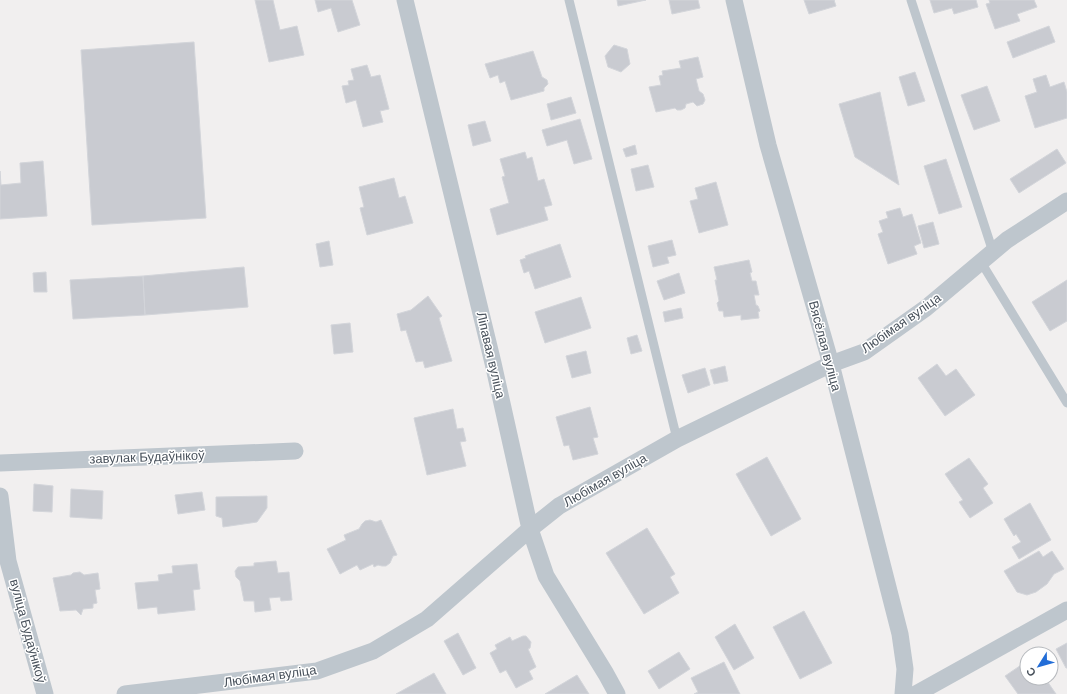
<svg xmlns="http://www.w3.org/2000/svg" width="1067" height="694" viewBox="0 0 1067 694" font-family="Arial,sans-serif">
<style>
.building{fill:#c9cbd1;stroke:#d3d5da}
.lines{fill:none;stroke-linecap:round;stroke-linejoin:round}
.service{stroke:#bec6cd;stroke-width:9}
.minor{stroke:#bec6cd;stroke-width:17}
.labels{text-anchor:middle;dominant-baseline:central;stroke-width:3;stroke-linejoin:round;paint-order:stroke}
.street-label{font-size:13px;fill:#48515b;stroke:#fff}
</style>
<rect width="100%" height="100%" fill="#f1efef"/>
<path class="building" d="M255 0H273L280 30 297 26 304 55 269 62Z
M315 0H352L360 25 338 32 331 8 318 12Z
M617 0H646L618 6Z
M669 0H698L700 8 672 14Z
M804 0H835H834L836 6 809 14Z
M930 0H976L978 7 954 14 952 8 934 13Z
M989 0H1034L1037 7 1017 14 1020 21 995 29 986 4 990 3Z
M1049 26 1055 42 1013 58 1007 42Z
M194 42 206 218 92 225 81 50Z
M614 45 627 49 630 64 621 72 608 67 605 56Z
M533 51 542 77 547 80 548 84 544 88V91L511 100 505 81 500 83 498 75 490 78 485 64Z
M698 57 703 77 696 79 699 91 703 94 705 100 703 104 697 106 693 102 686 104 685 108 681 110H677L675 108 656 112 649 87 661 85 659 76 663 75 662 71 681 68 679 61Z
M367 65 371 77 380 75 389 109 380 111 383 122 363 127 356 100 346 103 342 86 349 85 348 81 354 80 351 69Z
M915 72 925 101 908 106 899 77Z
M1046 75 1050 87 1064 82 1067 92V118L1035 128 1025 96 1037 92 1033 79Z
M987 86 1000 121 974 130 961 95Z
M880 92 899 185 855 157 839 104Z
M571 97 576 113 551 120 547 104Z
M580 119 592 159 574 164 567 140 547 146 542 130Z
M485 121 491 141 473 146 468 125Z
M635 145 637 154 626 157 623 149Z
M1057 149 1066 163 1019 193 1010 179Z
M525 152 527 159 532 157 538 181 544 179 552 205 544 207 548 220 497 235 490 209 509 203 502 177 505 176 500 159Z
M946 159 962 207 939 214 924 166Z
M43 161 47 216 0 219V171L1 185 21 183 20 163Z
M648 165 654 187 636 191 631 169Z
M394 178 399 198 405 196 413 223 367 235 360 208 364 207 359 187Z
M716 182 728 225 699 233 690 201 698 199 695 188Z
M900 208 903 217 912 214 921 243 914 246 917 254 888 264 878 234 883 232 879 221 888 218 886 212Z
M933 222 939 244 924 248 918 226Z
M672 240 676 255 667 257 669 263 653 267 648 246Z
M329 241 333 265 320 267 316 244Z
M560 244 571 277 535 289 529 271 524 273 520 260 526 258 525 256Z
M749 260 752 272 750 273 752 281H756L759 295H754L756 305 758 306 760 311 758 312 759 318 741 320V315L724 317 723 311H719L717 303 719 301 715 280H717L714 267Z
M244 267 248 307 145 315 143 276Z
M46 272 47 292H34L33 273Z
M679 273 685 293 664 300 657 281Z
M143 276 145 315 73 319 70 280Z
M1067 280V321L1050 331 1032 302Z
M428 296 442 316 439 318 452 361 425 368 423 361 416 362 406 330 401 331 397 314 411 310Z
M581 297 591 328 545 343 535 312Z
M681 308 683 318 665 322 663 312Z
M350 323 353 352 334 354 331 325Z
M637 335 642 351 631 354 627 338Z
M586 351 591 373 572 378 566 356Z
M937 364 946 376 956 369 975 395 945 416 918 378Z
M725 366 728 381 714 384 710 370Z
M705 368 710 385 688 393 682 375Z
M590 407 598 437 593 438 598 454 573 460 569 445 564 446 556 417Z
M453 409 457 429 463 428 466 441 460 442 466 466 427 475 414 418Z
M767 457 801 519 771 536 736 474Z
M969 458 988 484 983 488 993 503 970 518 959 502 963 500 945 474Z
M34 484 53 486 52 512 33 511Z
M71 489 103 491 102 519 70 517Z
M202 492 205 510 178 514 175 495Z
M267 496V508L257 522 223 527 222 518 216 516V497Z
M1030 503 1051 540 1019 559 1012 547 1021 542 1016 534 1014 536 1004 519Z
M370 520 376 522 381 520 397 555 393 556 390 563 386 566H382L378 565 374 567 373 564 360 570 357 565 340 574 327 549 346 540 344 535 359 529 362 524 365 521Z
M647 528 675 574 670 577 679 593 644 614 606 553Z
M1039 551 1043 557 1052 551 1064 569 1054 574 1047 584 1036 592 1027 595 1017 592 1004 571Z
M276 561 278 573 289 572 292 600 281 601 280 597 269 598 271 610 255 612 254 601H244L240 581 236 577 235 571 238 567 254 566V563Z
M197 564 200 589 193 590 195 610 158 614 157 607 138 609 135 583 159 581 158 575 173 573 172 566Z
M80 572 84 575 98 573 100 589 95 590 97 603 93 604V608L83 609 81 615 76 610 60 611 53 578 71 575 73 573Z
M804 611 832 663 800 679 773 627Z
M735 624 754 658 734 670 715 637Z
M458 633 476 668 463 675 444 641Z
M523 636H526L531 642 530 648 528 649 536 667 529 671 533 679 516 688 506 670 500 673 490 653 497 649 495 645 510 637 512 641Z
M1067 643V668H1066L1056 649Z
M679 652 690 669 659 689 648 671Z
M1027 661V678H1045L1056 694H1018L1005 676Z
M724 662 740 694H694L698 692 691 678Z
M434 673 446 694H396Z
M577 675 589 694H545Z"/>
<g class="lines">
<path class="service" d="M569 0 677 439
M911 0 993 252
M981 262 1067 403"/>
<path class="minor" d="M405 0 493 363 530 529 546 576 606 674 617 694
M734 0 768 145 831 364 900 634 905 669 903 694
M0 463 295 451
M0 496 8 561 45 694
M125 694 317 671 373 651 427 619 530 529 559 506 677 439 831 364 864 352 926 308 1007 240 1067 201
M916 694 1067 610"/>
</g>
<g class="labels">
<g class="street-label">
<text transform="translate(901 323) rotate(-35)">Любімая вуліца</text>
<text transform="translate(825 346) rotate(75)">Вясёлая вуліца</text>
<text transform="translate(491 355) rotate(77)">Ліпавая вуліца</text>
<text transform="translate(147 457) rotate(-2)">завулак Будаўнікоў</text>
<text transform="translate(605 480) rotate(-30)">Любімая вуліца</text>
<text transform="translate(28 631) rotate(75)">вуліца Будаўнікоў</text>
<text transform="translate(270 676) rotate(-8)">Любімая вуліца</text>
</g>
</g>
<g transform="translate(1039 666) rotate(233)"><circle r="19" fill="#ffffff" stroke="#b6b9bd"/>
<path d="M0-3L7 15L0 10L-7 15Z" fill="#226dd7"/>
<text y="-6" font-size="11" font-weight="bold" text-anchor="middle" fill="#48515b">С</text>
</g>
</svg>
